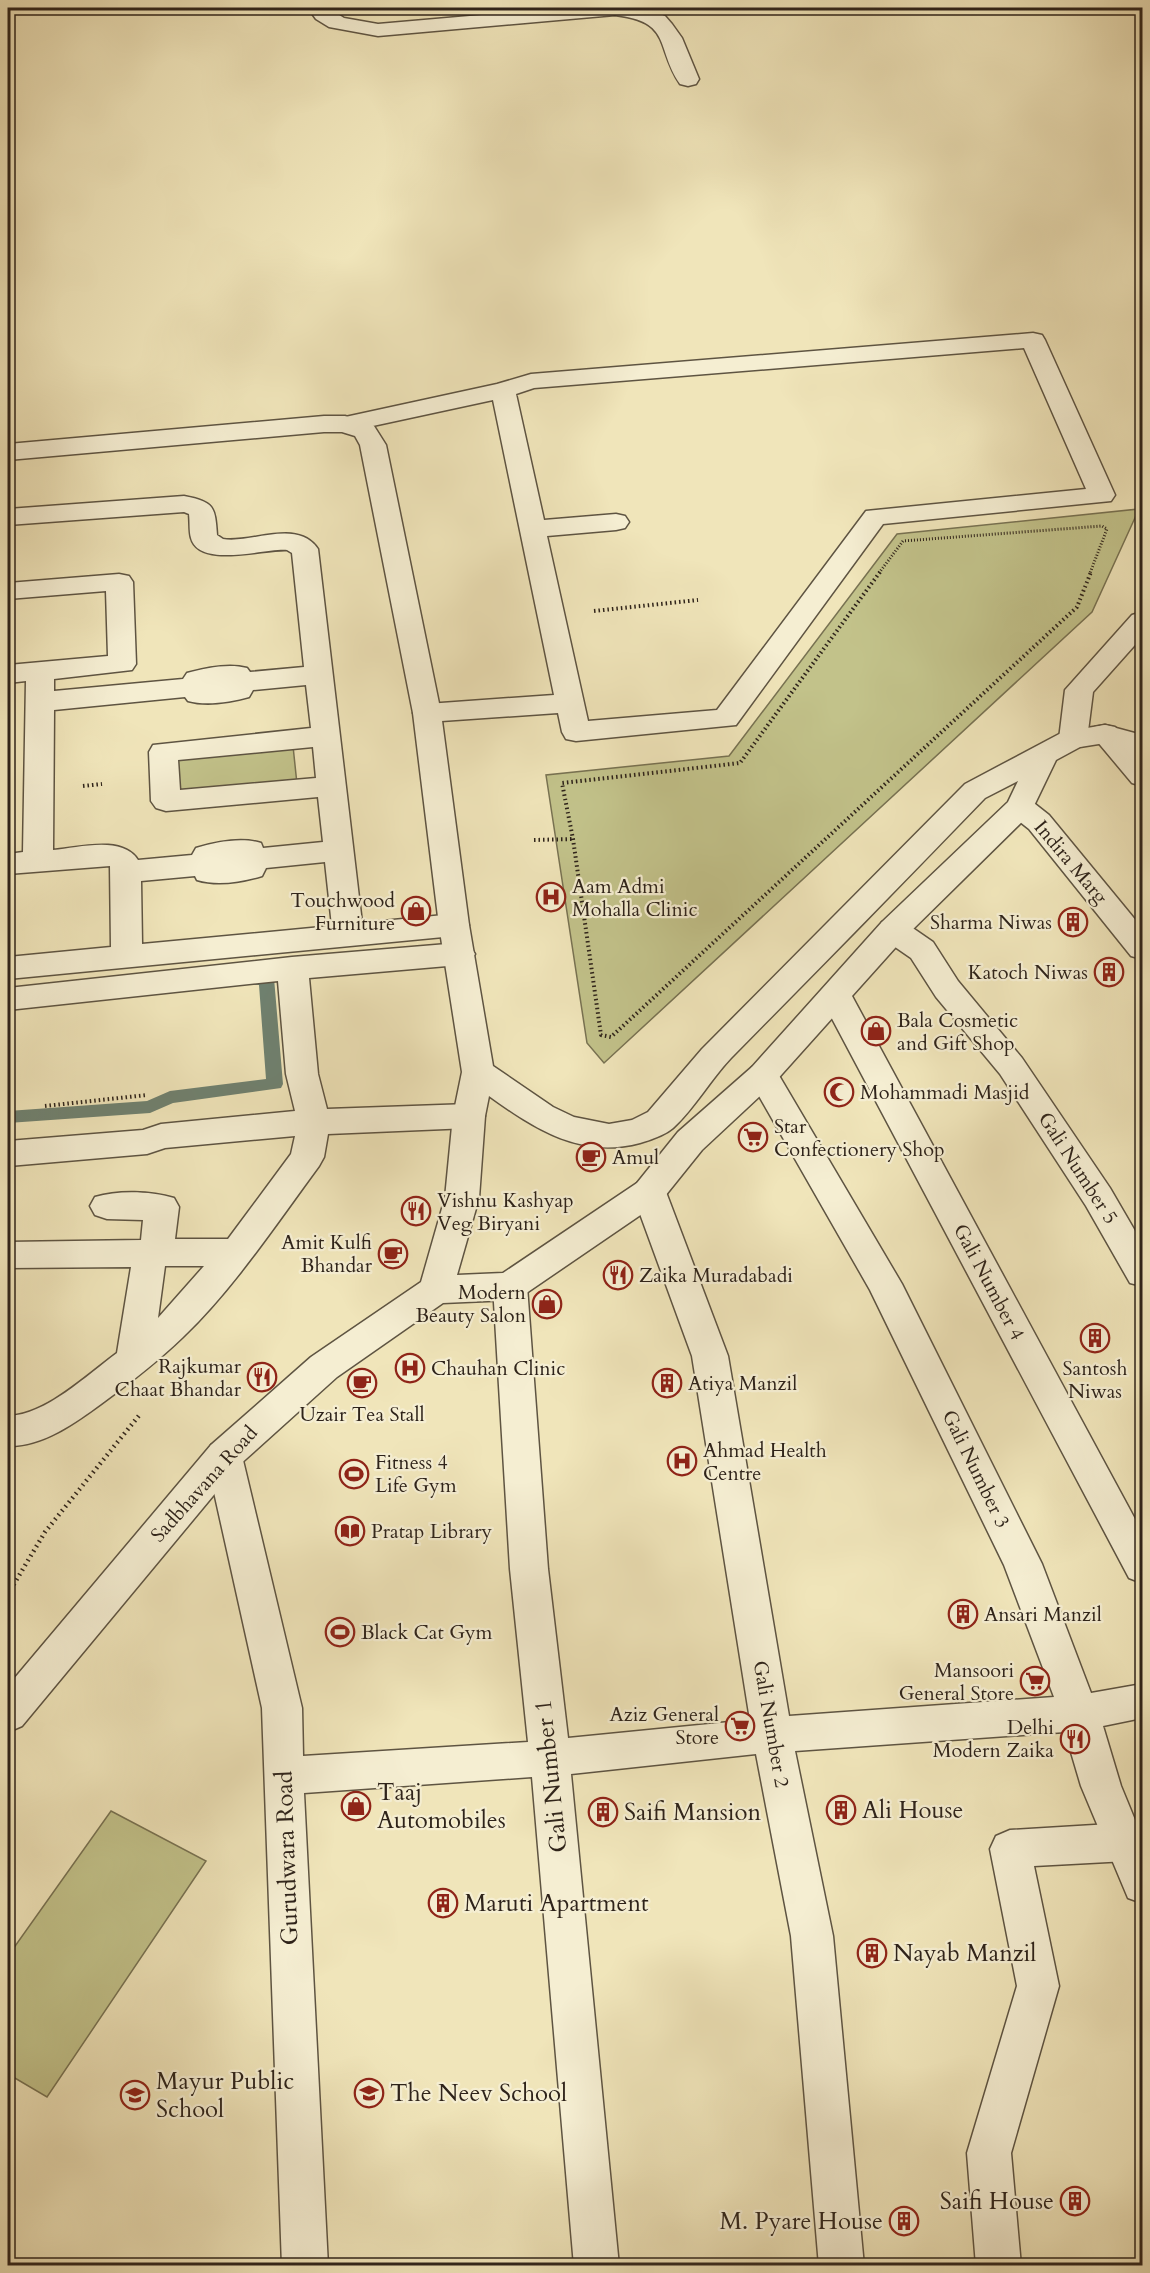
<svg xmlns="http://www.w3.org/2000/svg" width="1150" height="2273" viewBox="0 0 1150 2273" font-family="Cardo,serif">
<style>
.green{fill:#c2c28a;stroke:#787252;stroke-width:1.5}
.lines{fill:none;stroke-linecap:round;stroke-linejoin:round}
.stream{fill:#6f8170;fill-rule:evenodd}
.service-casing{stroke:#5e5442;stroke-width:3}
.minor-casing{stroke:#5e5442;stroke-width:3}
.tertiary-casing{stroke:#5e5442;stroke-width:3}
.path-far2{stroke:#2e231a;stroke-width:3;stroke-dasharray:1 2;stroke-linecap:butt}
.path-far1{stroke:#2e231a;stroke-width:4;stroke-dasharray:1.5 3;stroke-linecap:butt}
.path{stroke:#2e231a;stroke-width:4.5;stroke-dasharray:1.5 4;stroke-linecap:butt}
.service{fill:#f5eed2;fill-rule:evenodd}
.minor{fill:#f5eed2;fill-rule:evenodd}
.tertiary{fill:#f5eed2;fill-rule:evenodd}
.labels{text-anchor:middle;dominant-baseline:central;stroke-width:4.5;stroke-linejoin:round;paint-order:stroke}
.street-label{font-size:20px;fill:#2e231a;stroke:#f5eed2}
.poi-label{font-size:20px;fill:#2e231a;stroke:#f5eed2;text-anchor:start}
.near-street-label{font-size:24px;fill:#2e231a;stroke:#f5eed2}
.near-poi-label{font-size:24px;fill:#2e231a;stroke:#f5eed2;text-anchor:start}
</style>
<rect width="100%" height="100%" fill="#f0e5ba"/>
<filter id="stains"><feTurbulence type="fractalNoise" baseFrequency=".00333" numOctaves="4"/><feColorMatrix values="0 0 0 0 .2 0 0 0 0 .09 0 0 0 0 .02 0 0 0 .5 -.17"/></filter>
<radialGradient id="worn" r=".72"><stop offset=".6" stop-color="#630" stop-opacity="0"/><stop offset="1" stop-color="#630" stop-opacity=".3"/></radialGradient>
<path class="green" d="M1139 509 1092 612 604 1063 587 1043 546 775 729 756 897 534Z
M293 746 297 784 175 795 173 758Z
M111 1811 206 1861 47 2097 8 2074V1956Z"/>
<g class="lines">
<path class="stream" d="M266 972 272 974 274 978 283 1084 281 1088 173 1103 150 1113 8 1123V1111L147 1101 170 1091 266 1079 259 985 244 984 242 980 244 976Z"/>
<g class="service-casing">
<path id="service" d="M308 8H328L344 18 378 24 561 8H644L665 16 672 24 682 38 699 79 696 84 688 86 680 84C655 47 673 22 615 15L378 36 329 27 316 19Z
M1033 333 1042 335 1045 340 1115 495 1111 501 883 524 736 725 576 741 566 739 562 732 558 713 427 722 417 720 413 713 417 706 427 704 554 695 493 400 345 432 336 429 332 424 336 419 497 384 531 374ZM1024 348 1086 489 866 511 717 710 588 721 547 536 616 530 625 528 629 522 625 516 616 514 544 520 516 394 534 388Z
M184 496C214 502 215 506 217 535L223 539C251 544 297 518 318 549L362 923 454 914 465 917 469 925 465 933 454 936 8 979V957L111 947 110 866 8 874V854L23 852 26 681 8 683V665L108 656 106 591 8 599V583L119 574 129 576 133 582 136 664 132 670 54 679V691L183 679 187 673C205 668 229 663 247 668L250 672 304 667 292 553 287 550C266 548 199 569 191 538 189 531 190 522 189 514L184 512 8 525V509ZM306 685 311 728 153 745 149 752 151 801 156 808 166 811 318 797 323 842 263 848 261 843C241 837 216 842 196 848L192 855 138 860C122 835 78 848 53 850L54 710 185 697 188 701C206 706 231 702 249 697L253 690ZM313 747 316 778 180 790 178 760ZM325 862 332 926 142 944 141 881 195 876 197 880C217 886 242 882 262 876L266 868Z
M1142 612V637L1093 692 1087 739 1083 746 1073 748 1063 746 1059 739 1065 690 1132 615Z
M459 943 470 946 475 954 470 962 459 965 309 978 318 1074 327 1109 469 1104 481 1107 485 1116 481 1125 469 1128 328 1134 324 1157 319 1166C277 1223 234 1288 183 1337 157 1362 130 1383 101 1404 75 1423 42 1447 8 1446V1416C46 1415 87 1375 117 1353L131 1267 8 1268V1242L141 1240 143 1220 107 1219 95 1215 90 1206 95 1197C118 1190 151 1191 174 1198L179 1207 175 1239H228L291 1154 295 1136 165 1148 147 1154 9 1166 8 1141 143 1130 161 1124 295 1111 286 1074 278 981 8 1010V988L292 957ZM165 1266H204L158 1318Z
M1127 1823 1142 1831 1141 1855 1127 1861 1034 1866 1059 1986 1011 2153 1021 2266H976L967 2153 1017 1986 990 1849 996 1836 1010 1830Z"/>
</g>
<g class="minor-casing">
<path id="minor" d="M1105 725 1115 727 1142 758V786L1132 783 1091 734 1095 727Z
M1020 797 1030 800 1049 815 1142 928V959L1131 956 1029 829 1010 814 1005 807 1010 800Z
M893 919 904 922 933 942 958 981 1022 1058 1110 1188 1142 1243V1286L1130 1283 1086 1206 1000 1074 936 997 911 958 882 938 878 930 882 922Z
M836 985 847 988 852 996 1142 1532V1583L1129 1578 820 996 825 988Z
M763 1063 774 1067 902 1284 1042 1564 1091 1693 1142 1684V1718L1103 1726 1121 1786 1142 1837V1903L1128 1898 1081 1786 1065 1732 795 1751 833 1936 864 2266H819L791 1936 756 1754 571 1774 619 2266H574L532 1777 304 1793 328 2266H282L262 1708 206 1456 211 1445 224 1441 237 1445 242 1456 302 1708 303 1756 528 1742 510 1569 493 1286 498 1276 510 1272 522 1276 527 1286 548 1569 568 1738 750 1720 692 1356 632 1192 637 1183 649 1179 661 1183 666 1192 728 1356 789 1716 1054 1697 1004 1565 870 1290 747 1075 752 1067Z"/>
</g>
<g class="tertiary-casing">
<path id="tertiary" d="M324 416H345L374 426 386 445 441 713 469 925 493 1066 553 1107 574 1117 609 1124 632 1120 648 1112 702 1049 965 784 1063 732 1105 725 1142 735V753L1105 743 1080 747 1056 760 1030 814 904 938 774 1083 702 1150 661 1201 522 1296 510 1300 443 1303 337 1377 237 1467 22 1726 8 1732V1686L211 1445 311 1357 421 1282 445 1198 453 1116 462 1072 439 925 413 713 360 445 355 436 342 432H324L8 460V444ZM1018 781 1008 802 882 922 752 1067 678 1132 637 1183 503 1273 457 1275 479 1198 485 1116 489 1096C535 1129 581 1159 640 1143 650 1140 665 1135 673 1128 695 1108 710 1080 731 1058 816 972 901 885 985 798Z"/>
</g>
<path class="path-far2" d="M879 573 903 541 1102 526 1107 529 1090 573"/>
<path class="path-far1" d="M880 572 740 763 562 783 573 839 601 1035 611 1037 1077 607 1091 572
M594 611 698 600
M83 786 102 784
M534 840 573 839
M45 1106 147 1095"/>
<path class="path" d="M8 1594 45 1532 141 1413"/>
<use href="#service" class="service"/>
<use href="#minor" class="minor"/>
<use href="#tertiary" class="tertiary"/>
</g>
<defs>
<g id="hospital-ring" transform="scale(1.5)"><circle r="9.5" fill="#f5eed2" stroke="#8f2418" stroke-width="1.5"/><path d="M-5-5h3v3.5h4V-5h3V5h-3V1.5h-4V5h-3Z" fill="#8f2418"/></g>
<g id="shop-ring" transform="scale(1.5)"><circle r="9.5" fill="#f5eed2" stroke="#8f2418" stroke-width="1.5"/><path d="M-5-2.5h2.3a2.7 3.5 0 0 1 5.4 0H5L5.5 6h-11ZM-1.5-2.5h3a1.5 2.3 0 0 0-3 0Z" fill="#8f2418"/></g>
<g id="building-ring" transform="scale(1.5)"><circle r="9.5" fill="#f5eed2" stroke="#8f2418" stroke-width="1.5"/><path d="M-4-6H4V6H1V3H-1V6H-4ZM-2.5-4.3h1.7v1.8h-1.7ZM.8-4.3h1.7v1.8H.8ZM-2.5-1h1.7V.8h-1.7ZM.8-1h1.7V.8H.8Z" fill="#8f2418"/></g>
<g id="mosque-ring" transform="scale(1.5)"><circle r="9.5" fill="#f5eed2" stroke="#8f2418" stroke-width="1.5"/><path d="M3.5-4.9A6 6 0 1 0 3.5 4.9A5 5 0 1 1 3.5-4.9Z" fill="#8f2418"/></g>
<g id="supermarket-ring" transform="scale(1.5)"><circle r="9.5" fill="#f5eed2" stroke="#8f2418" stroke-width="1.5"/><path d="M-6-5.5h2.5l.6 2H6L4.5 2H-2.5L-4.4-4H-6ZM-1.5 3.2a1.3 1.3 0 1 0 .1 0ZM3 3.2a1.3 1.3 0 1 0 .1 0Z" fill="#8f2418"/></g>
<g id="cafe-ring" transform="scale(1.5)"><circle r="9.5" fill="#f5eed2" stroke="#8f2418" stroke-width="1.5"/><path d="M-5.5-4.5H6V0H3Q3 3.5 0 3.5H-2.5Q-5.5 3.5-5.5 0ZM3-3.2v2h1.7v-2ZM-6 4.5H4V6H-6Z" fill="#8f2418"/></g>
<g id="restaurant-ring" transform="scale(1.5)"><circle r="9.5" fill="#f5eed2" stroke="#8f2418" stroke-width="1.5"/><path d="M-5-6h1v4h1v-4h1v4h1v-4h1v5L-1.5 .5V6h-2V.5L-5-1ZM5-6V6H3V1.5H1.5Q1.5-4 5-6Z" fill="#8f2418"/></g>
<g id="stadium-ring" transform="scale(1.5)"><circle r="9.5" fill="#f5eed2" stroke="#8f2418" stroke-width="1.5"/><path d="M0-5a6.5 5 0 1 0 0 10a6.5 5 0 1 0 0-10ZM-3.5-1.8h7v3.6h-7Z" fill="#8f2418"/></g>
<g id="library-ring" transform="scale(1.5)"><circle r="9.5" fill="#f5eed2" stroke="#8f2418" stroke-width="1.5"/><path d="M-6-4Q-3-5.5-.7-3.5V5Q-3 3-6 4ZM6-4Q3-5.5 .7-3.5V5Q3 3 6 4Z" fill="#8f2418"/></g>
<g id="school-ring" transform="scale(1.5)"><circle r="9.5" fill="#f5eed2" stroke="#8f2418" stroke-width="1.5"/><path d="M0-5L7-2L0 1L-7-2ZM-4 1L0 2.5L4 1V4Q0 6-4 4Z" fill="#8f2418"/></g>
</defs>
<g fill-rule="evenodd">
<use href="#hospital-ring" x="551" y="897"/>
<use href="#shop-ring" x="416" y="911"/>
<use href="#building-ring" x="1073" y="922"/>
<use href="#building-ring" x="1109" y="972"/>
<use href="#shop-ring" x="876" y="1031"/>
<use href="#mosque-ring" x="839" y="1092"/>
<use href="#supermarket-ring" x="753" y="1137"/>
<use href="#cafe-ring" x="591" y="1157"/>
<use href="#restaurant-ring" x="416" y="1211"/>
<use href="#cafe-ring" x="393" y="1254"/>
<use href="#restaurant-ring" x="618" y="1275"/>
<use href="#shop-ring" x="547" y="1304"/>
<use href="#building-ring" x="1095" y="1338"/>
<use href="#hospital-ring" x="410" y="1368"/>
<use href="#restaurant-ring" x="262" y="1377"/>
<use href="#cafe-ring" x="362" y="1383"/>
<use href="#building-ring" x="667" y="1383"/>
<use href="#hospital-ring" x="682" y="1461"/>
<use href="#stadium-ring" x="354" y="1474"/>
<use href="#library-ring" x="350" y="1531"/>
<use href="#building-ring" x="963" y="1614"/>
<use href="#stadium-ring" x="340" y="1632"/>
<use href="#supermarket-ring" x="1035" y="1681"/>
<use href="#supermarket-ring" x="740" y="1726"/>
<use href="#restaurant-ring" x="1075" y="1739"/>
<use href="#shop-ring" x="356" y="1806"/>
<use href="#building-ring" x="841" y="1810"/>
<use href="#building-ring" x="603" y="1812"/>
<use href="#building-ring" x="443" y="1903"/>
<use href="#building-ring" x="872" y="1953"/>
<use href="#school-ring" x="369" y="2093"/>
<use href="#school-ring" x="135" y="2095"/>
<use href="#building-ring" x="1075" y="2201"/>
<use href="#building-ring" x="904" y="2221"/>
</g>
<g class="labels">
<g class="street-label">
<text transform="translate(1071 862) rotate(50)">Indira Marg</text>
<text transform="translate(1078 1168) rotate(57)">Gali Number 5</text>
<text transform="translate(989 1282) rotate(62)">Gali Number 4</text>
<text transform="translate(976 1469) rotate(64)">Gali Number 3</text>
<text transform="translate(204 1484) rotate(-48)">Sadbhavana Road</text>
<text transform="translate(771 1724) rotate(80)">Gali Number 2</text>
</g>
<g class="poi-label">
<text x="572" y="886">Aam Admi<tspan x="572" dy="23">Mohalla Clinic</tspan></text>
<text x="395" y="900" text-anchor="end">Touchwood<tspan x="395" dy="23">Furniture</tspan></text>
<text x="1052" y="922" text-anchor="end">Sharma Niwas</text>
<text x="1088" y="972" text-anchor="end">Katoch Niwas</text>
<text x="897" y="1020">Bala Cosmetic<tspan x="897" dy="23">and Gift Shop</tspan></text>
<text x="860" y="1092">Mohammadi Masjid</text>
<text x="774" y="1126">Star<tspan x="774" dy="23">Confectionery Shop</tspan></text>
<text x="612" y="1157">Amul</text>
<text x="437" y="1200">Vishnu Kashyap<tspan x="437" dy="23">Veg Biryani</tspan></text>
<text x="372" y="1242" text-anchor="end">Amit Kulfi<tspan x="372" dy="23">Bhandar</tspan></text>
<text x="639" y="1275">Zaika Muradabadi</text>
<text x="526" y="1292" text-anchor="end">Modern<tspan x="526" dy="23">Beauty Salon</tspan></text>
<text x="241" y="1366" text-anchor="end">Rajkumar<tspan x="241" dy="23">Chaat Bhandar</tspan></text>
<text x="431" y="1368">Chauhan Clinic</text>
<text x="1095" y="1368" text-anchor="middle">Santosh<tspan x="1095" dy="23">Niwas</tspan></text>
<text x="688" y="1383">Atiya Manzil</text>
<text x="362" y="1414" text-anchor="middle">Uzair Tea Stall</text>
<text x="703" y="1450">Ahmad Health<tspan x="703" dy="23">Centre</tspan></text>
<text x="375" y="1462">Fitness 4<tspan x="375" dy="23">Life Gym</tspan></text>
<text x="371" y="1531">Pratap Library</text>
<text x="984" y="1614">Ansari Manzil</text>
<text x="361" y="1632">Black Cat Gym</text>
<text x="1014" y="1670" text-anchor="end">Mansoori<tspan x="1014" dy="23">General Store</tspan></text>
<text x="719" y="1714" text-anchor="end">Aziz General<tspan x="719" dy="23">Store</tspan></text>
<text x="1054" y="1727" text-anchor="end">Delhi<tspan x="1054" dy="23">Modern Zaika</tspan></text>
</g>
<g class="near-street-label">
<text transform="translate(551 1776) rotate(-96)">Gali Number 1</text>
<text transform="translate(287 1858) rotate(-92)">Gurudwara Road</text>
</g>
<g class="near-poi-label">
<text x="377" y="1792">Taaj<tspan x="377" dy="28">Automobiles</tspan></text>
<text x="862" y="1810">Ali House</text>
<text x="624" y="1812">Saifi Mansion</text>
<text x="464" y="1903">Maruti Apartment</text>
<text x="893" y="1953">Nayab Manzil</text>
<text x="156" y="2081">Mayur Public<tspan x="156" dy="28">School</tspan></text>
<text x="390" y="2093">The Neev School</text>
<text x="1054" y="2201" text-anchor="end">Saifi House</text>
<text x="883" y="2221" text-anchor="end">M. Pyare House</text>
</g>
</g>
<rect width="1150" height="2273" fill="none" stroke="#f0e5ba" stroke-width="30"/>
<rect x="9" y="9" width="1132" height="2255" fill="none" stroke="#2e231a" stroke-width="3"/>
<rect x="15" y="15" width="1120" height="2243" fill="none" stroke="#2e231a" stroke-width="1.5"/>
<rect width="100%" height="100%" filter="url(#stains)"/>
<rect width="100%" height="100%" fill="url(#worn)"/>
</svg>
